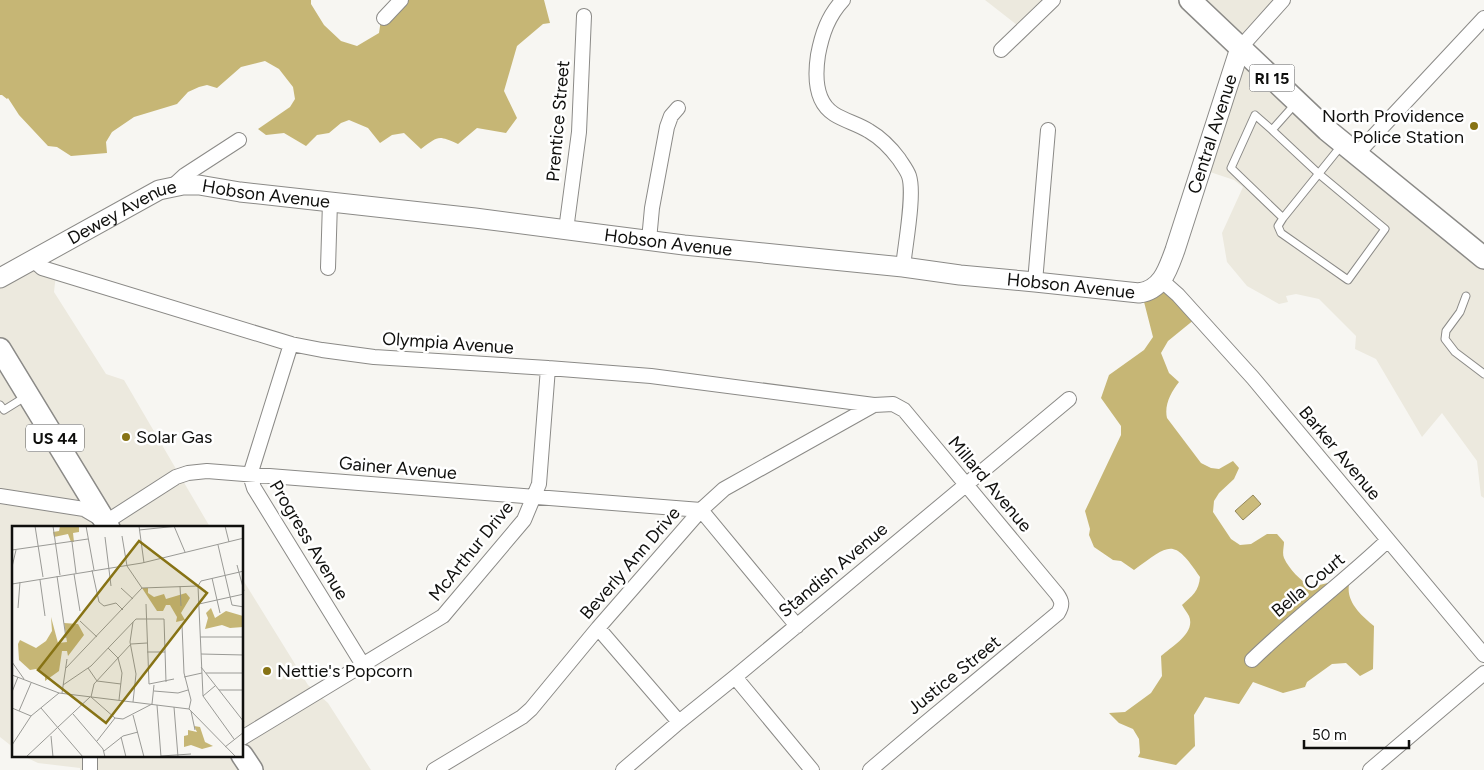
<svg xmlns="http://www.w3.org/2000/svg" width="1484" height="770" viewBox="0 0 1484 770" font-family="Figtree,sans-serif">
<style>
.built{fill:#ece9de}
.forest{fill:#c6b675}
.water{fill:#cbbb7b;stroke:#93875a}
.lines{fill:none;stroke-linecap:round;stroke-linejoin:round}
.lane-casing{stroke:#8b8a87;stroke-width:9}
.street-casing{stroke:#8b8a87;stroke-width:16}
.secondary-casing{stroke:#8b8a87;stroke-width:21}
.primary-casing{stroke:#8b8a87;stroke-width:24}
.lane{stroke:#fff;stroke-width:7}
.street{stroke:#fff;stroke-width:14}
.secondary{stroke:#fff;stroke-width:19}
.primary{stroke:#fff;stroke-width:21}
.poi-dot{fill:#877315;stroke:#fff;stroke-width:2}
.labels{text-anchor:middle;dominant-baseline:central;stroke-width:5;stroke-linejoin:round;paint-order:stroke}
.shield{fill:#fff;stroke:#575756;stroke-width:1}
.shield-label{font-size:16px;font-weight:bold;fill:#0f0f0d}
.poi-label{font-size:18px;fill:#0f0f0d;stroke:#fff;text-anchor:start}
.street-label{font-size:18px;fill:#0f0f0d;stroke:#fff}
.inset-road{fill:none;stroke:#9a9a96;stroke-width:1}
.view{fill:#877315;fill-opacity:0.15;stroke:#877315;stroke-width:2.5}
.inset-edge{fill:none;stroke:#0f0f0d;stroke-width:2.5}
</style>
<rect width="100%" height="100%" fill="#f7f6f2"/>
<path class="built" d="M985 0H1052L1021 28Z
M1181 0H1283L1238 46 1445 239 1484 269V498L1481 496 1477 461 1442 413 1422 437 1376 359 1355 349 1356 336 1319 299 1296 294 1286 296 1288 302 1279 304 1247 286 1227 262 1222 233 1243 187 1234 180 1201 169 1235 52Z
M28 263 56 274 54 292 106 374 124 380 210 527 14 528V748L0 737V278Z
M243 580 308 685 328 703 371 770H80V768L38 763 23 756H242Z"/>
<path class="forest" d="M0 0H311V4L324 25 341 41 357 46 379 33 382 13 395 0H544L550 23 543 24 517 46 504 91 517 118 506 133 477 128 458 144C437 135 439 136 421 149L404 133 392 135 380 143 368 128 349 120 341 123 329 133 317 135 306 146 284 133 266 135 258 129 290 107 295 99 293 87 279 69 265 61 241 67 217 88 207 85 199 87 188 92 177 104 134 117 112 132 106 142 107 153 71 156 57 147 48 146 19 115 8 98 7 99 2 95H0Z
M1157 284 1195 319 1168 341 1161 353 1169 373 1179 382C1171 392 1164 405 1167 418L1201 463 1211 468 1219 469 1233 461 1239 468 1234 479 1219 493 1214 501 1213 512 1231 539 1240 545 1251 544 1267 534H1277L1284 542C1284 547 1282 553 1284 558 1289 569 1301 581 1311 587L1332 582 1354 569C1353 574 1349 580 1349 585 1346 602 1362 616 1374 626L1373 669 1360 676 1346 663 1332 664 1307 682 1305 687 1283 693 1253 682 1239 704 1205 697 1194 715 1195 746 1176 765 1138 757 1140 753 1139 739 1133 729 1119 723 1109 713 1125 712 1151 693 1162 676 1161 656C1172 646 1196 633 1189 616 1187 612 1184 609 1182 605 1192 596 1199 591 1200 577 1173 537 1170 544 1134 570L1121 561 1113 560 1094 547 1089 535 1090 529 1085 511 1121 435V426L1101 398 1109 375 1144 350 1153 337 1142 294Z"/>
<path class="water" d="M1253 495 1261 504 1243 520 1235 511Z"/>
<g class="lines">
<g class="lane-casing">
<path id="lane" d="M1296 103 1272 130 1319 174 1385 229 1348 280 1281 233 1278 226 1283 218 1341 146
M1272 130 1255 115 1231 168 1283 218
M1466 296 1460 312 1446 331 1445 339 1455 352 1484 374
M0 405 4 410 25 397"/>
</g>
<g class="street-casing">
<path id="street" d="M843 0C828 16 822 34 818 55 815 75 815 102 834 114 845 121 858 124 869 131 881 138 890 147 899 159 902 164 907 170 909 176 915 194 905 246 903 267
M384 18 401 0
M1240 48 1283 0
M1001 50 1053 0
M1356 155 1484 18
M172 187 185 175 239 140
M566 230 579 132 584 16
M649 240 652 208 667 127 671 116 678 108
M33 260 42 268 291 344 322 350 374 357 548 368 651 376 874 405 893 404 904 410 1057 594C1062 601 1063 605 1058 613L922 726 870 770
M328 268 330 202
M1161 280 1178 295 1253 378 1484 655
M1035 282 1048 130
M291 344 250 475 254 488 363 665
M0 496 84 509 101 519
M106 522 176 477 188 473 207 471 701 510 797 626
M598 628 679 722
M1252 660C1295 618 1344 582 1388 540
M735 677 812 770
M242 738 443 616 524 520 539 484 548 368
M90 770V756
M434 770 522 717 531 709 598 628 701 510 724 489 874 405
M623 770 679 722 735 677 1069 399
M1370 770 1484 673"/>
</g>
<g class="secondary-casing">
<g id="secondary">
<path id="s1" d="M0 278 159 190 183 185H199L240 192 475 218 684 245 903 267 960 275 1035 282 1139 293C1162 290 1168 269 1175 250L1240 48"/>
</g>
</g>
<g class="primary-casing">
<path id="primary" d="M1190 0 1327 130 1484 258
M0 349 109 528
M242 755 252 770"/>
</g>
<use href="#lane" class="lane"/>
<use href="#street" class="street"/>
<use href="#secondary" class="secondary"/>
<use href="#primary" class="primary"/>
</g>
<g class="poi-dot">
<circle cx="1474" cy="126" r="5"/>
<circle cx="126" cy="437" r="5"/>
<circle cx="267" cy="671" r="5"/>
</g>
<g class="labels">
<g class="shield">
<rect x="1249.5" y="64.5" width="45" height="27" rx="4"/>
<rect x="26" y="424.5" width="58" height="27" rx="4"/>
</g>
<g class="shield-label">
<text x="1272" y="78">RI 15</text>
<text x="55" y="438">US 44</text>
</g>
<g class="poi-label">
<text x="1464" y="116" text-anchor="end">North Providence<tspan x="1464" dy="21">Police Station</tspan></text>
<text x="136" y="437">Solar Gas</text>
<text x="277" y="671">Nettie's Popcorn</text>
</g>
<g class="street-label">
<text transform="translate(558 121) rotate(-85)">Prentice Street</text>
<text stroke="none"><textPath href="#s1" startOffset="1350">Central Avenue</textPath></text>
<text stroke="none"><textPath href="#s1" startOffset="290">Hobson Avenue</textPath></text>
<text stroke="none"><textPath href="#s1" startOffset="139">Dewey Avenue</textPath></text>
<text stroke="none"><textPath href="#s1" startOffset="695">Hobson Avenue</textPath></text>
<text stroke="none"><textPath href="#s1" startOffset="1100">Hobson Avenue</textPath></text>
<text transform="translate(448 343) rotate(4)">Olympia Avenue</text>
<text transform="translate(1340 453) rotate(50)">Barker Avenue</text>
<text transform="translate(398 468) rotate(5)">Gainer Avenue</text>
<text transform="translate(990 484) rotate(50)">Millard Avenue</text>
<text transform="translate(309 540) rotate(59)">Progress Avenue</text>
<text transform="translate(471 551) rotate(-51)">McArthur Drive</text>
<text transform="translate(630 563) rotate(-49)">Beverly Ann Drive</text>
<text transform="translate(833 570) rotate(-40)">Standish Avenue</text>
<text transform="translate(1308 585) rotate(-40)">Bella Court</text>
<text transform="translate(954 675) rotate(-39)">Justice Street</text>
</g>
</g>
<g transform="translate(12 526)">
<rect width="231" height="231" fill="#f7f6f2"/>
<path d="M48 0H67V6L61 7 62 16H59L56 8 42 11 41 6 47 5ZM130 62H136V67L142 71 152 68 154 73 174 67 178 72 169 87 173 94 164 96 165 91 158 79H154L151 85H145ZM199 82 203 92 214 85 231 90V101L218 102 210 99 193 103 196 92 194 87ZM39 91 46 117 55 116 52 97 66 98 72 109 56 130 55 125H50L47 145 33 155V150L24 143 18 144 7 134 6 118 8 114 24 122 34 115 40 105ZM182 200 188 201 193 216 201 220 190 223 179 219 172 221V210L176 209V204L185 206Z" fill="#c6b675"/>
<path class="inset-road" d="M23 0 31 51M41 0 48 49M74 0 82 44M127 0 132 37M162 0 173 26M213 0 217 16M127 4 166 0M110 10 115 40 130 62M93 11 99 60M60 16 64 47M206 19 220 79 232 81M0 24 76 13M225 39 232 65M0 41 4 24M80 44 87 76 92 80 104 77 111 84M62 48 68 85M45 50 54 112M200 52 208 87M28 54 33 90M0 58 130 37 232 12M168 60 169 80M186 60 191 170 222 213M109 62 121 73M130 62 186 60 189 55 232 45M134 78 137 158 162 153M187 78 232 68M6 82 8 56M68 95 85 111M170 99 172 147 179 174 177 183M188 111H232M96 122 106 132 110 147 107 174M135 126H153M189 128 232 129M0 136 12 153M189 141 232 196M54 142 130 62M76 142 85 155 109 158M194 147H232M0 149 47 167 177 183 224 231M172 151 190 147M51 159 79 140 124 93H152L154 156M207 164H232M142 165 166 167 176 164M0 166 6 151M50 167 55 133M191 170 203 160M79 171 103 192 111 193 140 178 142 159M79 171 82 158 119 118 135 117M121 176 124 148 118 116 121 96M145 179 149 231M162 181 166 231M0 182 19 190M29 182 71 231M7 185 19 157M179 185 183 204M61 188 91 223 93 231M121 189 132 231M39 210 41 231M109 211 114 231M85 215 103 192M0 219 19 190 47 167M213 221 232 206M92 225 111 210 126 206M149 230 179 228M14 231 78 171"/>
<path class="view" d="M127 15 195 67 94 197 26 144Z"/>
<rect width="231" height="231" class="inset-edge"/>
</g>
<path d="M1304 740v8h105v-8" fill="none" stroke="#0f0f0d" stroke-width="2.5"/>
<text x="1312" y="740" font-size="15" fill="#0f0f0d" stroke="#ffffff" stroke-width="4" paint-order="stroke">50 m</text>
</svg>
